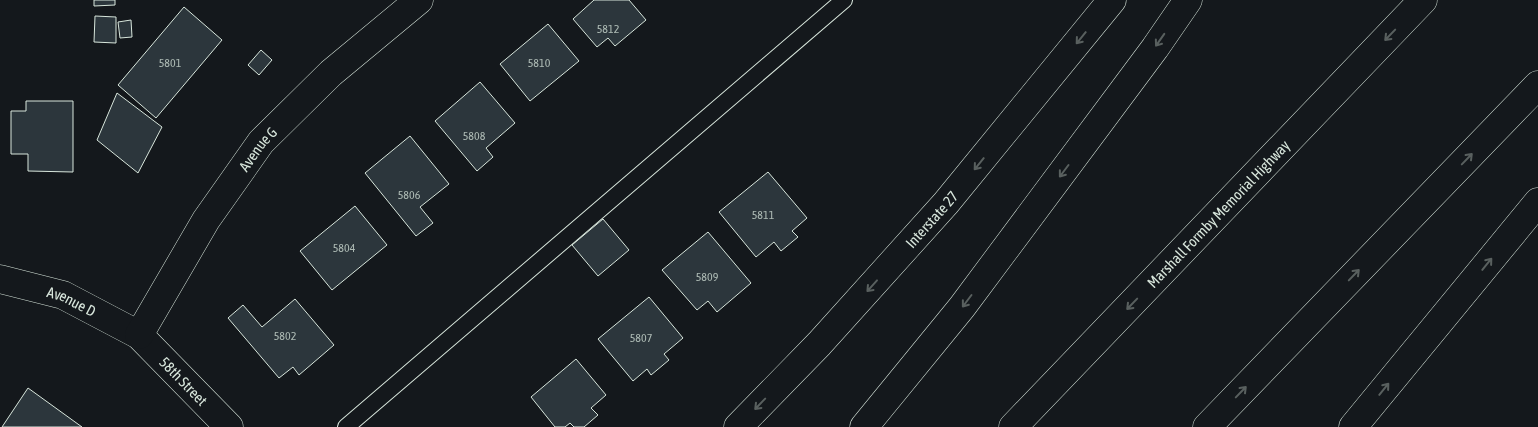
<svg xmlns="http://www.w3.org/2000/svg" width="1538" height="427" viewBox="0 0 1538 427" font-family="'Asap Condensed',sans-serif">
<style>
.building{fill:#2c363c;stroke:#d8e6dc}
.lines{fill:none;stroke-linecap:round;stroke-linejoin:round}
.service-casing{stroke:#d8e6dc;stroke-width:18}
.minor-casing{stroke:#d8e6dc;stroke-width:29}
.secondary-casing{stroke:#d8e6dc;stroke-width:29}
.motorway-casing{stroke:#d8e6dc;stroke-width:29}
.service{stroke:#14181c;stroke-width:16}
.minor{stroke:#14181c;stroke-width:28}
.secondary{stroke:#14181c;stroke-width:28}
.motorway{stroke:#14181c;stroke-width:28}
.oneway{stroke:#59605f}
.labels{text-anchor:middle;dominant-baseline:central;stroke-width:4;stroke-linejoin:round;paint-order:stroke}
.number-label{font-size:12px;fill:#adbab4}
.street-label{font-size:15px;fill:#d8e6dc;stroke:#14181c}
</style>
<rect width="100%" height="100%" fill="#14181c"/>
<path class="building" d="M94 0H115V5L94 6Z
M594 0H629L646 20 615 46 608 38 597 47 573 19Z
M184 7 222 40 156 118 118 85Z
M95 16 116 17V43L94 42Z
M131 20 132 37 120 38 118 22Z
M548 24 579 61 530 101 500 64Z
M261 50 272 60 259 75 248 65Z
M480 82 515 123 486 148 493 157 477 171 435 121Z
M117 93 162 127 138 173 97 140Z
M26 101H73V172L28 171V154H11V111H26Z
M410 136 449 184 420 207 433 223 416 236 365 173Z
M768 172 807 218 792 231 798 237 781 251 774 242 756 257 719 212Z
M355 206 387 245 332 290 300 251Z
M603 219 629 250 598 276 572 245Z
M708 232 751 283 717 312 708 301 697 310 662 270Z
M649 297 683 338 664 354 669 360 651 375 647 369 633 381 598 339Z
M295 299 334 345 299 375 293 367 279 378 228 318 243 305 262 327Z
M576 359 606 395 591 408 598 415 584 427H574L570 423 565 427H555L531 397Z
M28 388 82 427H2Z"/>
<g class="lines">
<g class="service-casing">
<path id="service" d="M346 427 844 0"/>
</g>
<g class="minor-casing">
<g id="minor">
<path id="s1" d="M0 279 63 295 139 335 229 427"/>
<path id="s2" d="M139 335 206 220 261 142 331 73 419 0"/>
</g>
</g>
<g class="secondary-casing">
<g id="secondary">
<path id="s3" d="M738 427 819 344 946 203 1112 0"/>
</g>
</g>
<g class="motorway-casing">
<g id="motorway">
<path d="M864 427 962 307 1155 48 1188 0"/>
<path id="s4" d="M1013 427 1423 0"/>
<path d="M1207 427 1538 85"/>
<path d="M1353 427 1538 202"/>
</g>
</g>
<use href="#service" class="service"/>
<use href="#minor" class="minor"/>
<use href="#secondary" class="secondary"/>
<use href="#motorway" class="motorway"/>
</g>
<defs><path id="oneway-shaft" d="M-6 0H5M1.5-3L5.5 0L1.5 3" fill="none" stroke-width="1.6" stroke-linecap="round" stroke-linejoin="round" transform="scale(1.25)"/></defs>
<g class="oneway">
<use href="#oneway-shaft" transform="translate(1390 35) rotate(134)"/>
<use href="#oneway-shaft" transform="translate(1081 38) rotate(129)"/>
<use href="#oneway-shaft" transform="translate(1160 40) rotate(125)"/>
<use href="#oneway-shaft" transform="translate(1467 159) rotate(-46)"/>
<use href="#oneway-shaft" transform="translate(979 164) rotate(129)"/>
<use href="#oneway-shaft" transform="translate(1064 171) rotate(127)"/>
<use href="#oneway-shaft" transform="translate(1487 264) rotate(-51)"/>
<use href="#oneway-shaft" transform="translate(1354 275) rotate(-46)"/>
<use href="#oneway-shaft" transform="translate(872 286) rotate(132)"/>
<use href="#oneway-shaft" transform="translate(967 301) rotate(127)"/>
<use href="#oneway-shaft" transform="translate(1132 304) rotate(134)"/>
<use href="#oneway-shaft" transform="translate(1384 389) rotate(-51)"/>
<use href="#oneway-shaft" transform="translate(1241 392) rotate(-46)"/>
<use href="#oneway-shaft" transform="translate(760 404) rotate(134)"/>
</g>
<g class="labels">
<g class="number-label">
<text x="608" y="29">5812</text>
<text x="170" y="63">5801</text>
<text x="539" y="63">5810</text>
<text x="474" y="136">5808</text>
<text x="409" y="195">5806</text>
<text x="763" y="215">5811</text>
<text x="344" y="248">5804</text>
<text x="707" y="277">5809</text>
<text x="285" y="336">5802</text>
<text x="641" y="338">5807</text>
</g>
<g class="street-label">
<text stroke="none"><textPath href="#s2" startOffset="221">Avenue G</textPath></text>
<text stroke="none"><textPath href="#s4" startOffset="296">Marshall Formby Memorial Highway</textPath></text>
<text stroke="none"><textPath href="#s3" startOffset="284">Interstate 27</textPath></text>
<text stroke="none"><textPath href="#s1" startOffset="75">Avenue D</textPath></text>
<text stroke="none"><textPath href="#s1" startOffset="215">58th Street</textPath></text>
</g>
</g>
</svg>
